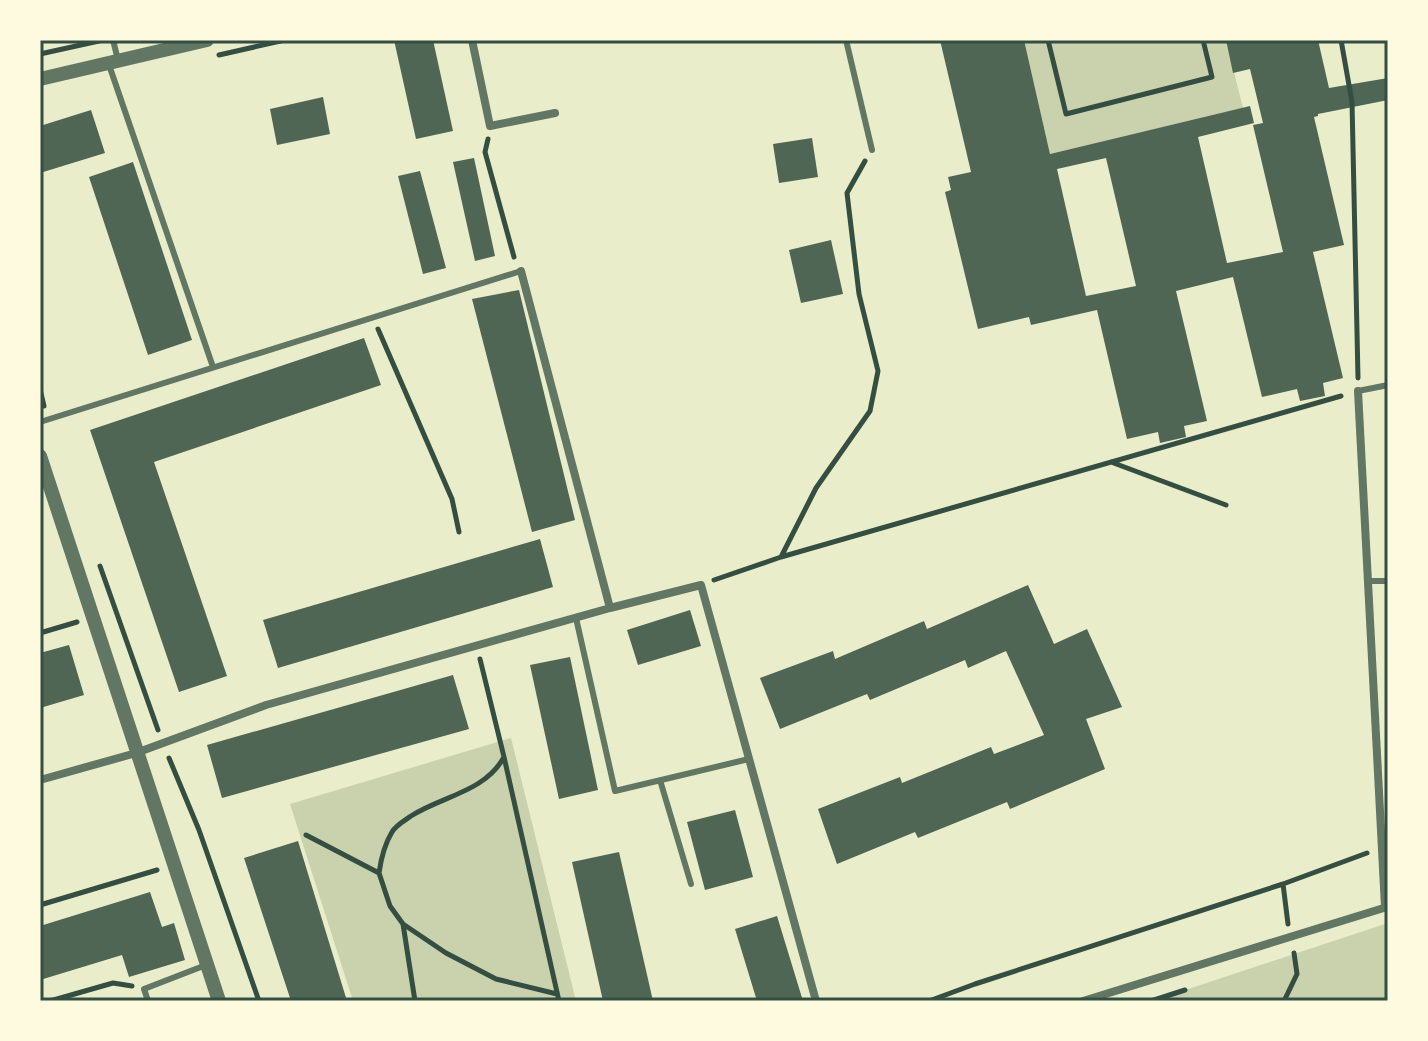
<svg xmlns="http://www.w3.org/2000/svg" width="1428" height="1041" viewBox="0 0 1428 1041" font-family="Roboto,sans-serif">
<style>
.green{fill:#cad2ad}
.building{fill:#4f6655;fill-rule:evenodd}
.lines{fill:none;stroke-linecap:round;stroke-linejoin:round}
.path{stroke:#344e41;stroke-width:5}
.service{stroke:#617663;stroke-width:6}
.minor{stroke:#617663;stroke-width:8}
.tertiary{stroke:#617663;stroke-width:14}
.neatline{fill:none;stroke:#344e41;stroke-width:3}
</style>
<rect width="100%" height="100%" fill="#e9edc9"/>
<path class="green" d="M1024 40H1226L1243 108 1050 154Z
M511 738 576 1001H353L290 804Z
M1388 923V1001H1152Z"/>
<path class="building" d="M394 40H433L453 131 416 139Z
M940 40H1024L1050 154 1250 106 1254 123 1198 137 1227 263 1283 252 1253 125 1263 123 1250 69 1233 73 1226 40H1318L1329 88 1388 78V100L1318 114V116L1314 117 1344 245 1313 252 1343 378 1323 383 1325 396 1300 401 1297 389 1262 397 1233 277 1176 291 1207 421 1184 426 1186 437 1160 443 1158 432 1127 439 1097 310 1031 325 1029 317 978 329 945 192 951 190 948 177 971 172ZM1106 158 1136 286 1086 296 1057 169Z
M323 97 330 134 277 145 270 109Z
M91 110 105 153 40 173V126Z
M812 138 818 177 779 183 773 144Z
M474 158 495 256 475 261 453 162Z
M133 162 192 340 148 355 89 177Z
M420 171 446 268 423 274 398 176Z
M831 240 843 294 801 303 789 250Z
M519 290 575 520 532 532 472 299Z
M364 338 381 385 154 462 227 676 179 692 90 430Z
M540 539 553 587 278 668 263 620Z
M1028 585 1054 644 1087 629 1122 707 1086 719 1105 769 1010 809 1007 802 918 838 915 832 837 864 818 809 900 777 902 783 991 747 994 754 1044 735 1006 651 968 668 965 660 870 700 867 694 780 729 760 678 833 651 835 659 924 621 927 629Z
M690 610 701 646 638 665 627 630Z
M69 645 84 695 40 708V653Z
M570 657 598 790 559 799 530 665Z
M453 675 469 729 222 798 207 745Z
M735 810 753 877 705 890 687 822Z
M298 841 347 1001H291L244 858Z
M619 852 653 1001H603L572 862Z
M150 892 162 927 174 923 185 960 129 977 122 955 40 980V926Z
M777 916 803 1001H757L735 929Z"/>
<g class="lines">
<path class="path" d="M1048 40 1066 114 1212 77 1203 40
M1341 40 1352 102 1358 378
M40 54 99 41
M219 55 285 40
M488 139 485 152 514 257
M378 329 452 499 459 532
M40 389 44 406
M1111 462 1226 505
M781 557 816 488 870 411 878 371 859 294 847 193 865 161
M100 566 158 730
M714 580 781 557 1341 396
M40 633 77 622
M504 757 559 1001
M169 758 199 830 259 1001
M306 835 379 873 390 906 403 924 415 1001
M379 873C381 859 384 845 392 832 396 825 404 821 411 816 442 796 485 792 504 757L480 659
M40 905 157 870
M403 924 446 953 496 979 557 994
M1288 924 1283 884 1367 853
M50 1001 113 983 132 986
M929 1001 975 984 1283 884
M1151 1001 1185 990
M1284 1001 1297 974 1294 953"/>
<path class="service" d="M113 40 118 60
M846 40 872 150
M108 62 213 367
M1358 391 1388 385
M40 422 521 271
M1368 581H1388
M576 618 615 791 749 759
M660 780 691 884
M148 1001 144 989 206 965"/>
<path class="minor" d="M472 40 490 126 555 113
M521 271 610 608
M1358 391 1385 907
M40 780 136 753 266 705 610 608 701 585 816 1001
M1083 1001 1387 907"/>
<path class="tertiary" d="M40 79 207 40
M40 456 219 1001"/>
</g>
<rect width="1428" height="1041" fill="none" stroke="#fefae0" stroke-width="84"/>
<rect x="42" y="42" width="1344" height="957" class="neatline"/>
</svg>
